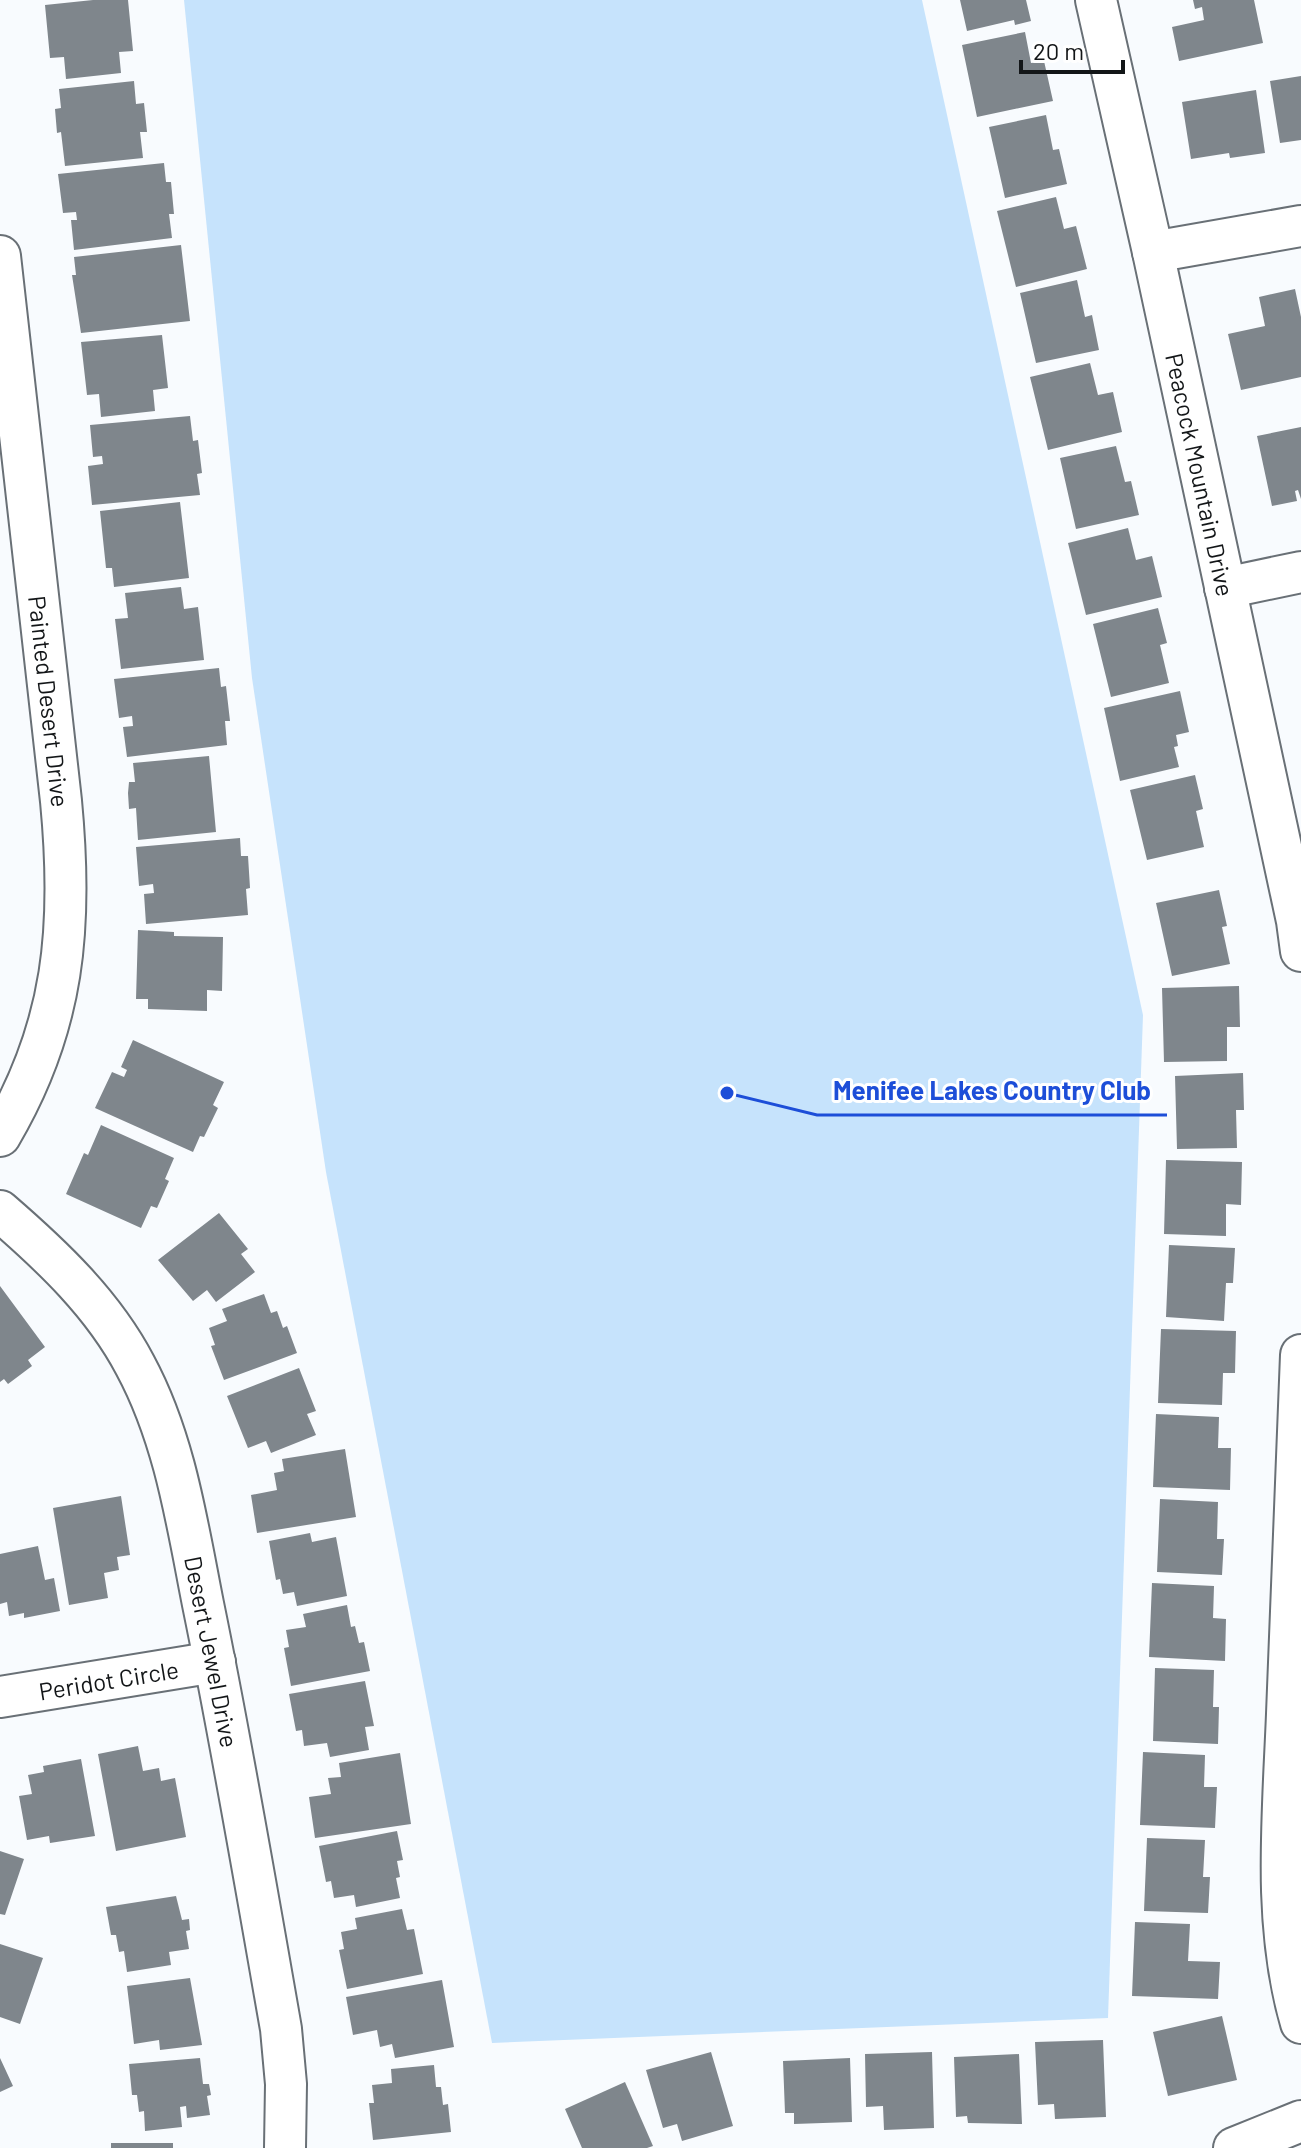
<svg xmlns="http://www.w3.org/2000/svg" width="1301" height="2148" viewBox="0 0 1301 2148" font-family="Barlow,sans-serif">
<style>
.green{fill:#c6e3fc}
.building{fill:#7f868c}
.lines{fill:none;stroke-linecap:round;stroke-linejoin:round}
.minor-casing{stroke:#697076;stroke-width:44}
.minor{stroke:#fff;stroke-width:40}
.labels{text-anchor:middle;dominant-baseline:central;stroke-width:6;stroke-linejoin:round;paint-order:stroke}
.street-label{font-size:24px;fill:#131618;stroke:#fff}
.leader{fill:none;stroke:#1d4ed8;stroke-width:3}
.callout-dot{fill:#1d4ed8;stroke:#fff;stroke-width:3}
.callout-label{font-size:26px;text-anchor:middle;font-weight:bold;fill:#1d4ed8;stroke:#fff;stroke-width:6;stroke-linejoin:round;paint-order:stroke}
</style>
<rect width="100%" height="100%" fill="#f8fbfe"/>
<path class="green" d="M184 0H922L1143 1015 1108 2018 492 2043 326 1172 252 678Z"/>
<path class="building" d="M93 0H128L133 51 119 52 121 73 66 79 64 57 50 58 45 5Z
M960 0H1026L1031 21 1015 25 1014 20 967 31Z
M1193 0H1254L1263 43 1179 61 1172 27 1204 20 1202 7 1195 9Z
M1025 32 1031 63 1044 61 1053 101 977 117 962 45Z
M1301 76V140L1280 143 1270 81Z
M134 81 136 104 144 103 147 132H140L143 158 65 166 61 132 57 133 55 109 61 108 59 89Z
M1256 90 1265 153 1230 158 1229 153 1191 159 1182 102Z
M1046 115 1053 150 1059 149 1067 184 1005 198 989 127Z
M164 163 166 182H171L174 214H169L172 238 74 250 71 220H77L76 212 63 213 58 174Z
M1056 197 1064 229 1076 226 1087 269 1016 287 997 211Z
M181 245 190 321 81 333 72 275H76L74 257Z
M1077 280 1085 317 1092 315 1099 350 1036 363 1020 293Z
M1295 289 1301 317V377L1241 390 1228 334 1265 326 1259 297Z
M162 335 168 388 153 390 155 411 101 417 99 394 87 395 81 342Z
M1090 363 1098 395 1113 392 1122 432 1048 450 1030 377Z
M190 416 193 441 198 440 202 473 197 474 200 495 92 505 88 466 103 464 102 456 93 457 90 425Z
M1301 427V499L1298 490 1295 491 1297 501 1272 506 1257 436Z
M1116 446 1125 482 1131 481 1139 515 1076 529 1060 458Z
M180 502 189 578 114 587 112 568H106L100 511Z
M1128 528 1136 560 1152 556 1162 597 1086 615 1068 543Z
M181 587 184 609 198 607 204 660 121 669 115 619 128 618 125 593Z
M1158 608 1167 643 1160 645 1169 683 1111 697 1093 624Z
M219 668 221 687 226 686 230 721H225L227 745 127 757 123 727 133 726 132 716 119 718 114 679Z
M1180 691 1189 732 1176 735 1178 746 1174 747 1179 767 1120 781 1104 708Z
M209 756 216 832 138 840 136 808 129 809 128 793 129 782H135L133 763Z
M1195 775 1203 809 1196 811 1204 847 1147 860 1130 790Z
M240 838 241 856H248L250 888 246 889 248 915 146 924 144 894 154 893 153 884 139 886 136 847Z
M1219 890 1227 926 1222 927 1230 964 1172 976 1156 903Z
M138 930 174 932V936L223 937 222 991 207 990V1011L148 1009V999H136Z
M1239 986 1240 1027H1227V1061L1164 1062 1162 988Z
M133 1040 224 1082 213 1105 218 1108 204 1137 200 1136 193 1152 95 1108 112 1072 124 1077 127 1070 121 1067Z
M1243 1073 1244 1110H1236L1237 1148 1177 1149 1175 1076Z
M101 1125 174 1158 165 1179 169 1181 157 1208 151 1206 141 1228 66 1194 84 1153 88 1155Z
M1166 1160 1242 1162 1241 1205 1226 1204V1236L1164 1234Z
M219 1213 248 1249 241 1254 255 1272 216 1302 207 1290 193 1301 158 1260Z
M1169 1245 1235 1248 1233 1283H1226L1224 1321 1166 1317Z
M0 1286 45 1347 28 1360 32 1366 8 1384 4 1379 0 1382Z
M264 1294 271 1313 277 1311 283 1328 287 1326 297 1353 224 1380 211 1346 215 1345 209 1328 227 1321 222 1309Z
M1161 1329 1236 1331 1235 1373H1223L1222 1405 1158 1403Z
M299 1368 316 1411 307 1414 316 1435 271 1453 266 1441 248 1448 227 1396Z
M1156 1414 1219 1417 1218 1448H1231L1230 1490 1153 1487Z
M345 1449 356 1517 257 1533 251 1495 277 1490 274 1473 284 1471 282 1459Z
M121 1496 130 1555 117 1557 119 1570 104 1573 108 1598 69 1605 53 1508Z
M1160 1499 1218 1502 1217 1539H1224L1222 1575 1157 1572Z
M310 1533 312 1542 336 1537 347 1596 297 1606 294 1592 283 1594 280 1579 276 1580 269 1541Z
M38 1546 45 1580 54 1578 60 1611 24 1618V1613L9 1616 7 1602 0 1604V1554Z
M1152 1583 1214 1586 1213 1618 1226 1619 1225 1661 1149 1657Z
M347 1605 351 1627 355 1626 359 1643 364 1642 370 1671 291 1686 284 1648 289 1647 286 1630 306 1627 303 1614Z
M1155 1668 1214 1670 1213 1707H1219L1218 1744 1153 1741Z
M365 1681 374 1726 365 1727 369 1750 330 1757 327 1743 304 1746 302 1730 296 1731 289 1694Z
M138 1746 143 1771 159 1768 161 1781 175 1778 186 1837 116 1851 98 1754Z
M1143 1752 1205 1755 1204 1787H1217L1215 1828 1140 1825Z
M400 1753 411 1824 315 1838 309 1797 331 1794 328 1778 341 1777 339 1763Z
M81 1759 95 1836 50 1843 49 1836 27 1840 19 1796 32 1794 28 1775 44 1772 43 1766Z
M397 1831 403 1860 397 1861 400 1877 396 1878 400 1898 356 1907 354 1895 334 1898 331 1881 326 1882 319 1846Z
M1147 1838 1205 1840 1203 1877H1210L1208 1913 1144 1911Z
M0 1851 24 1859 5 1915 0 1914Z
M176 1896 182 1920 189 1919 190 1930 186 1931 189 1949 169 1952 171 1965 127 1972 124 1951 119 1952 116 1935H111L106 1907Z
M402 1909 407 1930 414 1929 423 1974 347 1989 339 1950 344 1949 341 1932 357 1929 355 1918Z
M1135 1922 1190 1924 1188 1961 1220 1962 1218 1999 1132 1996Z
M0 1944 43 1958 20 2024 0 2017Z
M190 1978 202 2045 160 2050 159 2040 134 2044 127 1986Z
M442 1980 454 2047 395 2058 392 2044 380 2047 377 2030 353 2035 346 1997Z
M1222 2016 1237 2080 1168 2096 1153 2032Z
M1103 2040 1106 2117 1055 2119 1054 2104 1038 2105 1035 2042Z
M711 2052 733 2126 682 2141 677 2124 663 2128 646 2070Z
M932 2052 934 2128 884 2130 883 2106 866 2107 865 2054Z
M1019 2054 1022 2124 968 2123 967 2116 956 2117 954 2057Z
M0 2058 13 2086 0 2092Z
M200 2058 203 2084H209L211 2095 207 2096 210 2115 187 2118 186 2106 180 2107 182 2127 145 2131 144 2111 139 2112 137 2095H132L129 2064Z
M850 2058 852 2122 794 2124V2113H785L783 2061Z
M434 2065 436 2087H441L443 2105 448 2104 451 2132 373 2140 369 2103H374L372 2085 392 2083 391 2069Z
M625 2082 653 2146 647 2148H582L565 2109Z
M111 2143H173V2148H111Z"/>
<g class="lines">
<g class="minor-casing">
<g id="minor">
<path id="s1" d="M1096 0 1153 252 1297 921 1301 951"/>
<path d="M1153 252 1301 226"/>
<path id="s2" d="M0 256 61 801C73 926 65 1026 0 1136"/>
<path d="M1225 588 1301 572"/>
<path id="s3" d="M0 1211C52 1256 103 1304 135 1365 175 1439 187 1523 203 1604 232 1745 256 1887 281 2029L286 2084 285 2148"/>
<path d="M1301 1355C1296 1475 1292 1594 1287 1714 1283 1816 1272 1924 1301 2023"/>
<path id="s4" d="M0 1697 215 1662"/>
<path d="M1234 2148 1301 2121"/>
</g>
</g>
<use href="#minor" class="minor"/>
</g>
<g class="labels">
<g class="street-label">
<text stroke="none"><textPath href="#s1" startOffset="486">Peacock Mountain Drive</textPath></text>
<text stroke="none"><textPath href="#s2" startOffset="448">Painted Desert Drive</textPath></text>
<text stroke="none"><textPath href="#s3" startOffset="504">Desert Jewel Drive</textPath></text>
<text stroke="none"><textPath href="#s4" startOffset="110">Peridot Circle</textPath></text>
</g>
</g>
<path class="leader" d="M727 1093L817 1115H1167"/>
<circle class="callout-dot" cx="727" cy="1093" r="8"/>
<g class="callout-label">
<text x="992" y="1100">Menifee Lakes Country Club</text>
</g>
<path d="M1021 60v12h102v-12" fill="none" stroke="#131618" stroke-width="4"/>
<text x="1033" y="60" font-size="24" fill="#131618" stroke="#ffffff" stroke-width="6" paint-order="stroke">20 m</text>
</svg>
